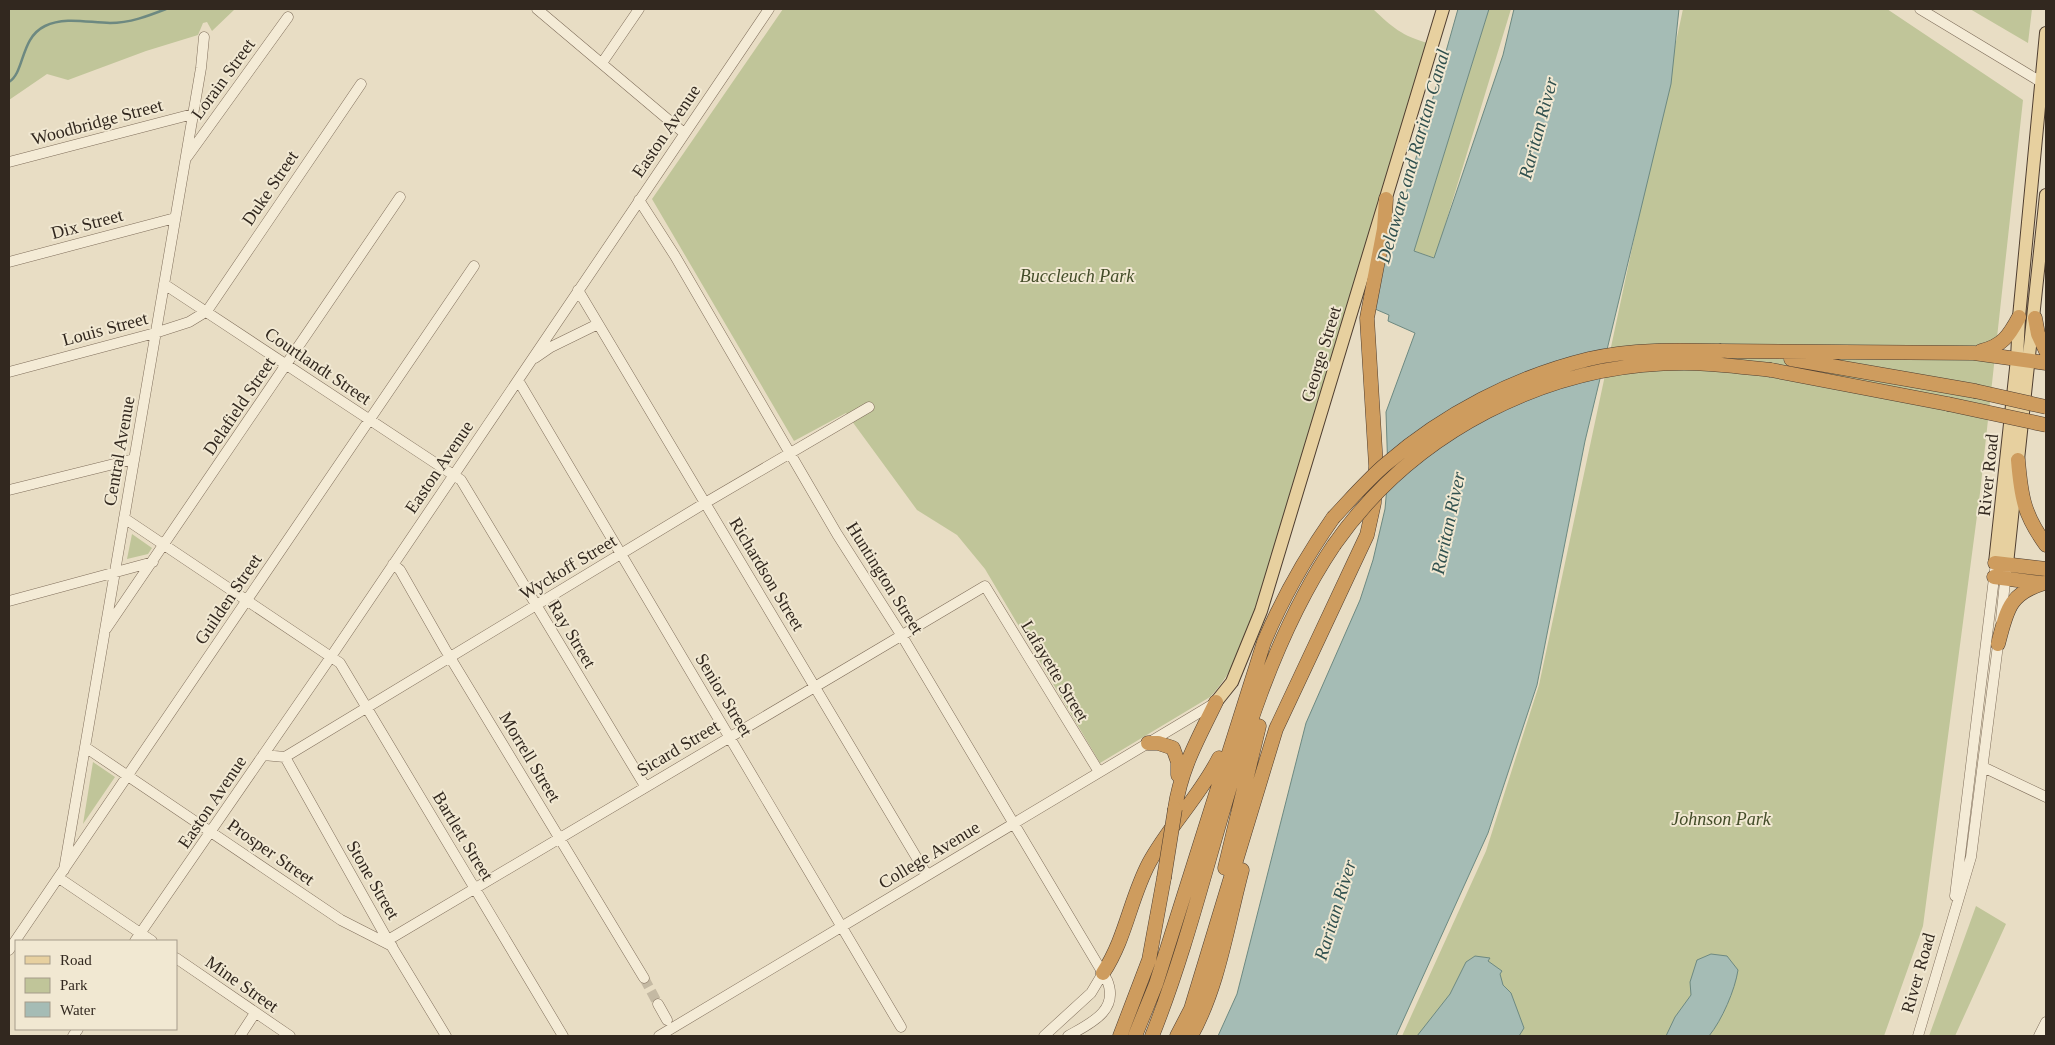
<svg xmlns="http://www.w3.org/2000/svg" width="2055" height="1045" viewBox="0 0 2055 1045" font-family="'Times New Roman',serif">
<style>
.green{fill:#c0c599}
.water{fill:#a5bcb5;stroke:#6d8981}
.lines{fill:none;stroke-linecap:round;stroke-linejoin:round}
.stream{stroke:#6d8981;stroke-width:2.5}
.minor-tunnel{stroke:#c4b9a3;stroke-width:10;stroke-dasharray:10 5;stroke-linecap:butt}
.minor-casing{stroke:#806f5c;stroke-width:11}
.major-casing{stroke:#4f3e30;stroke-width:14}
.highway-casing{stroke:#4f3e30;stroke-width:15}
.minor{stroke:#f4ebd6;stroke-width:10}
.major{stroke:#e7d09f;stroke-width:12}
.highway{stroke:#ce9c5e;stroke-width:14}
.highway-bridge-casing{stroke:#4f3e30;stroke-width:15;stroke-linecap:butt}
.highway-bridge{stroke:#ce9c5e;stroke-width:14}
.labels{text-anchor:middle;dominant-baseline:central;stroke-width:4;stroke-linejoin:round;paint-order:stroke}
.street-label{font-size:18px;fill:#32281f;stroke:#f1e8d2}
.park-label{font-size:18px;font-style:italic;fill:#434c28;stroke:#f1e8d2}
.water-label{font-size:19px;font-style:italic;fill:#30504e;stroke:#f1e8d2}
</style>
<rect width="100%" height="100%" fill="#e8ddc4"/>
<path class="green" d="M9 9H235L212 31 207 22 203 23 198 35 146 51 68 80 47 74 9 100Z
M783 9H1373C1392 27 1402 36 1428 43L1255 614C1243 644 1233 673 1210 697L1100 763 985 569 957 535 917 510 846 413 794 441 652 199Z
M1489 9H1511L1435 258 1414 251Z
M1683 9H1887L2023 100 1980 493 1923 926 1884 1036H1402L1486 851 1539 685Z
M1970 9H2032L2028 43Z
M132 534 152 548 148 554 127 559Z
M93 762 115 777 83 824Z
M1976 906 2006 924 1955 1036H1929Z"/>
<path class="water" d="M1458 9H1489L1414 251 1434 258 1503 55 1514 9H1679L1671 84 1585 441 1537 685 1488 833 1396 1036H1218L1237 994 1306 723 1360 600 1373 560 1385 509 1388 475 1386 412 1415 333 1388 321 1389 315 1375 309 1388 239 1393 235 1401 211Z
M1711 954 1727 956 1738 970C1735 990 1722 1020 1709 1036H1666L1675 1017 1691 995 1690 982 1697 960Z
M1475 956 1490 958 1488 961 1502 971 1500 974 1503 985 1511 993 1524 1028 1519 1036H1417L1450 994 1466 962Z"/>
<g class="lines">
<path class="stream" d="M9 82C25 72 20 38 45 26 65 16 90 23 110 23 130 23 148 16 166 9"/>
<path class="minor-tunnel" d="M644 978 658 1004"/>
<g class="minor-casing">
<path id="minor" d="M537 9 684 133
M1920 9 2041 82 2046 83
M602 63 639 9
M187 157 288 17
M9 162 193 114
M639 200 675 256 837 534 902 636 1107 980C1120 1011 1089 1024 1068 1036
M9 262 175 218
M164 284 461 480 645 786
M578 290 927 875
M535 358 551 347 598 324
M9 372 155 333 189 322 207 311 361 84
M518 380 901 1027
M9 490 134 459
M124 518 340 663 563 1036
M393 564 400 570 445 649 644 978
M9 601 153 562
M2001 620 2006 572
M106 629 400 197
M85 747 341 920 392 946
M263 755 285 757 386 937 446 1036
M285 757 705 503 869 407
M1983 767 2046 797
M64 870 201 68 204 37
M59 878 152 941
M1955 896 1995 570
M388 940 985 586 1099 772
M135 941 326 664 769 9
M9 950 474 266
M176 958 290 1036
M658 1004 667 1020
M73 1036 78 1029
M240 1036 255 1013
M659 1036 1215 703
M1044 1036 1091 993 1103 973
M1918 1036 1971 857 1999 637
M2039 1036 2046 1022"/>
</g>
<g class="major-casing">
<path id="major" d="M1995 563 2017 359 2019 317 2046 33
M2007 564 2046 195
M1216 702 1232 682 1261 611 1443 9"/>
</g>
<g class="highway-casing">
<path id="highway" d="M2035 318 2038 334 2046 351
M1721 351 1974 353 2046 363
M1981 351C2002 346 2009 336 2019 317
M1791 359 1975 391
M1771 370 1948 404
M2018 460C2021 497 2024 515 2046 545
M1995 563 2046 569
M1994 577 2040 583
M1998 644C2007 611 2008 594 2044 583
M1148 743H1158L1173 748 1178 762V775
M1175 809C1181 768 1198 739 1216 702
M1225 868 1259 726
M1103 973C1126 938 1130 899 1149 863 1169 826 1200 796 1219 758
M1120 1036 1149 960 1164 878
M1135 1036 1156 984 1264 642C1283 597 1305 558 1333 518
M1152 1036C1216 876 1237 689 1334 545
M1177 1036 1191 1009 1276 729 1367 535 1374 503 1376 466 1367 318 1384 229 1386 199
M1191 1036C1219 985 1227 926 1242 870"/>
</g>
<use href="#minor" class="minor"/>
<use href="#major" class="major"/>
<use href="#highway" class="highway"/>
<g class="highway-bridge-casing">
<path id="highway-bridge" d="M1975 391 2046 407
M1948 404 2046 425
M1333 518C1350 500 1367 480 1386 464 1444 414 1515 377 1589 359 1632 349 1677 350 1721 351
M1334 545C1413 432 1546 363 1684 363 1713 363 1742 367 1771 370
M1164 878 1175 809"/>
</g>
<use href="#highway-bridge" class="highway-bridge"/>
</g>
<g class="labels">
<g class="street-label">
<text transform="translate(223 79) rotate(-54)">Lorain Street</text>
<text transform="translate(97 122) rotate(-15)">Woodbridge Street</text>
<text transform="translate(666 131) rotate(-56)">Easton Avenue</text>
<text transform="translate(270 188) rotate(-56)">Duke Street</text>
<text transform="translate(87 224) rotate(-15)">Dix Street</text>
<text transform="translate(105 329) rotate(-15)">Louis Street</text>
<text transform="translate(1321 354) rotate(-73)">George Street</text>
<text transform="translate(318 366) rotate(34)">Courtlandt Street</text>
<text transform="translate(239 406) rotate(-56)">Delafield Street</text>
<text transform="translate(119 451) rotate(-80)">Central Avenue</text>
<text transform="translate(439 467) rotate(-56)">Easton Avenue</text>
<text transform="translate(1988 475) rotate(-84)">River Road</text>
<text transform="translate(568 567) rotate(-31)">Wyckoff Street</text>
<text transform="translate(767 574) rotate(59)">Richardson Street</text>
<text transform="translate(885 578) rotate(58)">Huntington Street</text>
<text transform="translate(228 599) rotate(-56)">Guilden Street</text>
<text transform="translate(572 634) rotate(59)">Ray Street</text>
<text transform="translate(1055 671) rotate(59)">Lafayette Street</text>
<text transform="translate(724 695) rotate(59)">Senior Street</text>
<text transform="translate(678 748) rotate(-31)">Sicard Street</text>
<text transform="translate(530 757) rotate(59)">Morrell Street</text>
<text transform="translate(212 802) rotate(-56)">Easton Avenue</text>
<text transform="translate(463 836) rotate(59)">Bartlett Street</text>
<text transform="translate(271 852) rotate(35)">Prosper Street</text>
<text transform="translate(929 855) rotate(-31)">College Avenue</text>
<text transform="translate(373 880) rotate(60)">Stone Street</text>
<text transform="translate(1918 973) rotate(-74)">River Road</text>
<text transform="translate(242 984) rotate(35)">Mine Street</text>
</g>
<g class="park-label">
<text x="1077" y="276">Buccleuch Park</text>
<text x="1721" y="819">Johnson Park</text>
</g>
<g class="water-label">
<text transform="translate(1538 128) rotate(-75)">Raritan River</text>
<text transform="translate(1413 156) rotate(-74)">Delaware and Raritan Canal</text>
<text transform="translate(1448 523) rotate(-78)">Raritan River</text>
<text transform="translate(1335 910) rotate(-73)">Raritan River</text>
</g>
</g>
<rect width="2055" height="1045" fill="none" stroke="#32281f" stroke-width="20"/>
<rect x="15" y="940" width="162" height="90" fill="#f1e8d2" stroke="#a59b8a"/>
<rect x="25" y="956" width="25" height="8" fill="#e7d09f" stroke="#a59b8a"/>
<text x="60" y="965" font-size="15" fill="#32281f">Road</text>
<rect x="25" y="978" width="25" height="15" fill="#c0c599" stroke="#a59b8a"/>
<text x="60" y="990" font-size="15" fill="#32281f">Park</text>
<rect x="25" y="1002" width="25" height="15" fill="#a5bcb5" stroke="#a59b8a"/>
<text x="60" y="1015" font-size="15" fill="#32281f">Water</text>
</svg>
